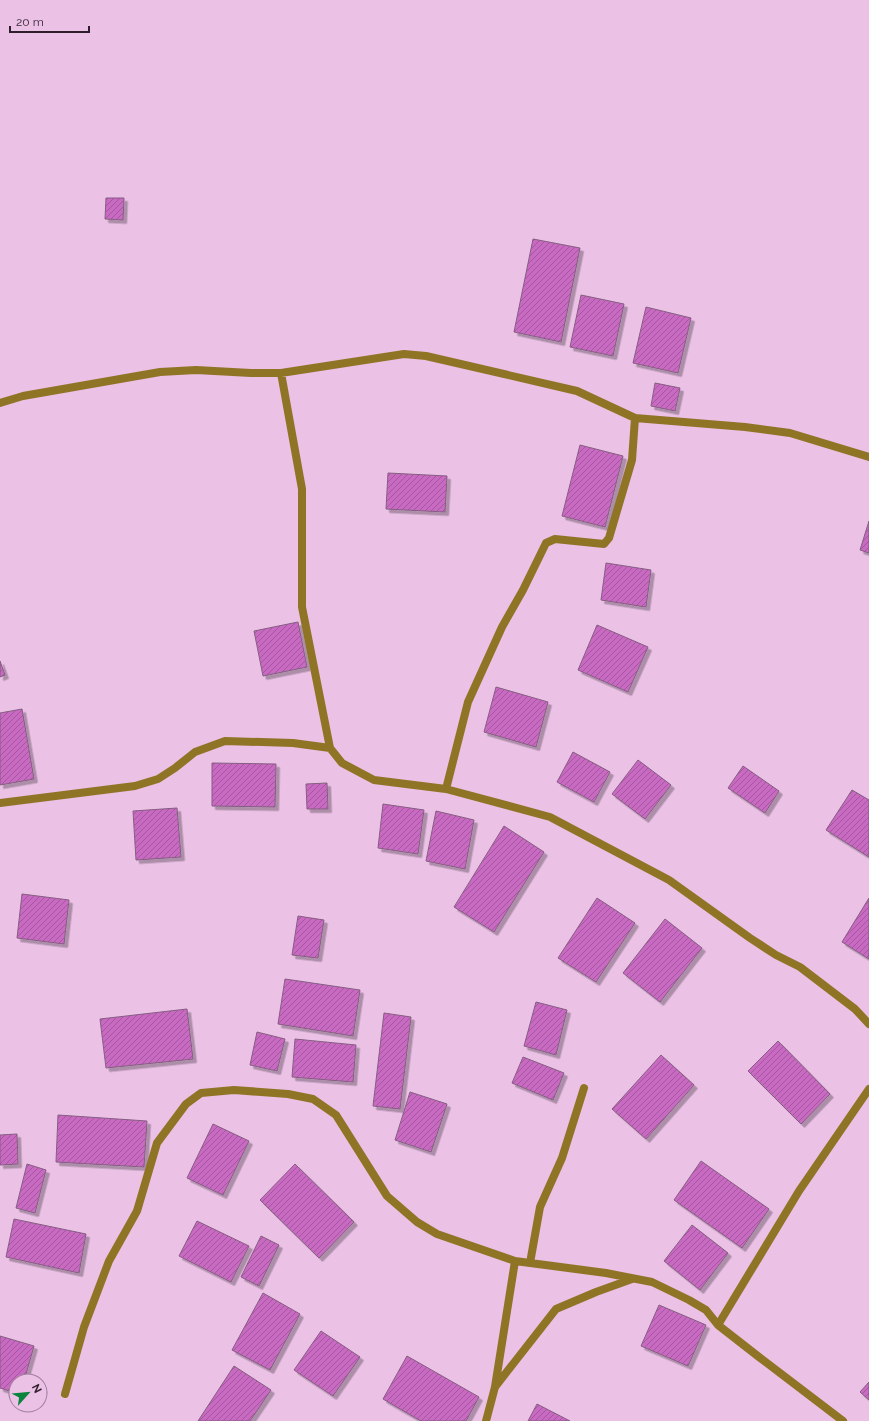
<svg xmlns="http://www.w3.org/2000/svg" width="869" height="1421" viewBox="0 0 869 1421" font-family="Raleway,sans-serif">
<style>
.building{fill:url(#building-hatch);stroke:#845e80;filter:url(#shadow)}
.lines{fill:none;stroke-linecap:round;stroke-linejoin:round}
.street{stroke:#8f7426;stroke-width:8}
</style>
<defs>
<pattern id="building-hatch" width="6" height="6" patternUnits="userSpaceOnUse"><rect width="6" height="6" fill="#c96ac2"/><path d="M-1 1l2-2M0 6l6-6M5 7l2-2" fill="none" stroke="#a4579e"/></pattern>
<filter id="shadow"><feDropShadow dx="3.5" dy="3.5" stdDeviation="0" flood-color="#0004"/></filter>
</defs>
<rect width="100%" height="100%" fill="#ebc1e6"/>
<path class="building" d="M106 198H124L123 220 105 219Z
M533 239 580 248 561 342 514 332Z
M581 295 624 304 613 356 570 347Z
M646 307 691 318 678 373 633 363Z
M655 383 680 388 675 411 651 406Z
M580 445 623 456 605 527 562 516Z
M388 473 447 476 445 512 386 509Z
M869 521V553L860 550Z
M606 563 651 570 646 607 601 600Z
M298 622 307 667 263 676 254 631Z
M597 625 648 647 628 692 578 670Z
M0 661 5 675 0 677Z
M496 687 548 702 536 747 484 732Z
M22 709 34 779 0 785V713Z
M573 752 610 772 594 802 557 782Z
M638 760 671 785 645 819 612 794Z
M212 763 276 764 275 807 212 806Z
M743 766 779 791 765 813 728 788Z
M327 783 328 809H307L306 784Z
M852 790 869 800V857L826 830Z
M383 804 424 810 418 854 378 848Z
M177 808 181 857 136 860 133 811Z
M436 811 474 820 465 869 426 861Z
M504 826 544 852 494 932 454 907Z
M22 894 69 900 64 944 17 938Z
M597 898 635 923 596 982 558 958Z
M869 898V959L842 942Z
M298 916 324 920 318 958 292 955Z
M665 919 702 948 660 1002 623 973Z
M285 979 360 990 353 1036 278 1024Z
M536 1002 567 1010 556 1055 524 1046Z
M187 1009 193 1059 106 1068 100 1019Z
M384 1013 411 1017 400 1109 373 1106Z
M257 1032 285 1039 277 1071 250 1065Z
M295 1039 356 1045 353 1082 292 1077Z
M778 1041 830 1094 801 1124 748 1071Z
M661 1055 694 1085 646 1139 612 1109Z
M523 1057 564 1073 553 1100 512 1083Z
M410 1092 447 1104 431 1152 395 1140Z
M58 1115 147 1121 144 1167 56 1162Z
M213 1124 249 1141 223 1195 187 1178Z
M17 1134 18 1164 0 1165V1135Z
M701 1161 769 1209 742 1248 674 1200Z
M27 1164 46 1170 35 1213 16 1208Z
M295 1164 354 1222 319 1258 260 1200Z
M14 1219 86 1234 79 1273 6 1257Z
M197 1221 249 1246 231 1282 179 1256Z
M692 1225 728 1253 700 1290 664 1261Z
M261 1236 279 1245 259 1286 241 1277Z
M263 1293 300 1314 270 1370 232 1350Z
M659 1305 706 1325 688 1366 641 1346Z
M321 1331 360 1357 333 1396 294 1370Z
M0 1336 34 1346 24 1381H16V1393L0 1388Z
M407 1356 479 1397 466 1421H421L383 1399Z
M234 1366 271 1390 250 1421H198Z
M869 1382V1400L860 1392Z
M537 1404 570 1421H528Z"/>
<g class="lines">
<path class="street" d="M281 373 302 489V607L330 748
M0 403 23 396 160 372 196 370 251 373H281L404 354 426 356 577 391 635 418 745 427 790 433 869 457
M446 789 468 702 502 627 523 590 546 543 555 539 604 544 609 538 632 460 635 418
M0 803 135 786 158 779 175 768 195 752 225 741 293 743 330 748 342 763 374 780 446 789 550 817 669 880 750 938 776 955 800 967 855 1009 869 1024
M530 1263 540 1207 562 1158 584 1088
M718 1325 799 1191 869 1089
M495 1387 556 1309 596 1292 632 1279
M65 1394 84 1327 109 1261 137 1211 157 1143 186 1104 201 1093 234 1090 288 1094 313 1099 336 1115 387 1196 417 1222 437 1234 515 1261 606 1273 652 1282 689 1300 706 1310 718 1325 759 1357 843 1421
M486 1421 495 1387 515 1261"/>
</g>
<g transform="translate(28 1393) rotate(63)"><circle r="19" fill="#ebc1e6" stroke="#9f809c"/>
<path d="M0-3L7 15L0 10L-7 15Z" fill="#0a833c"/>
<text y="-6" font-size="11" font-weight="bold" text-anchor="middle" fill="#2e1e2c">N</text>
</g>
<path d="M10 26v6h79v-6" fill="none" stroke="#2e1e2c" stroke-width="2"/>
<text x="16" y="26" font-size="12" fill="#2e1e2c" stroke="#ebc1e6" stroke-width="3" paint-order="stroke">20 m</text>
</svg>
